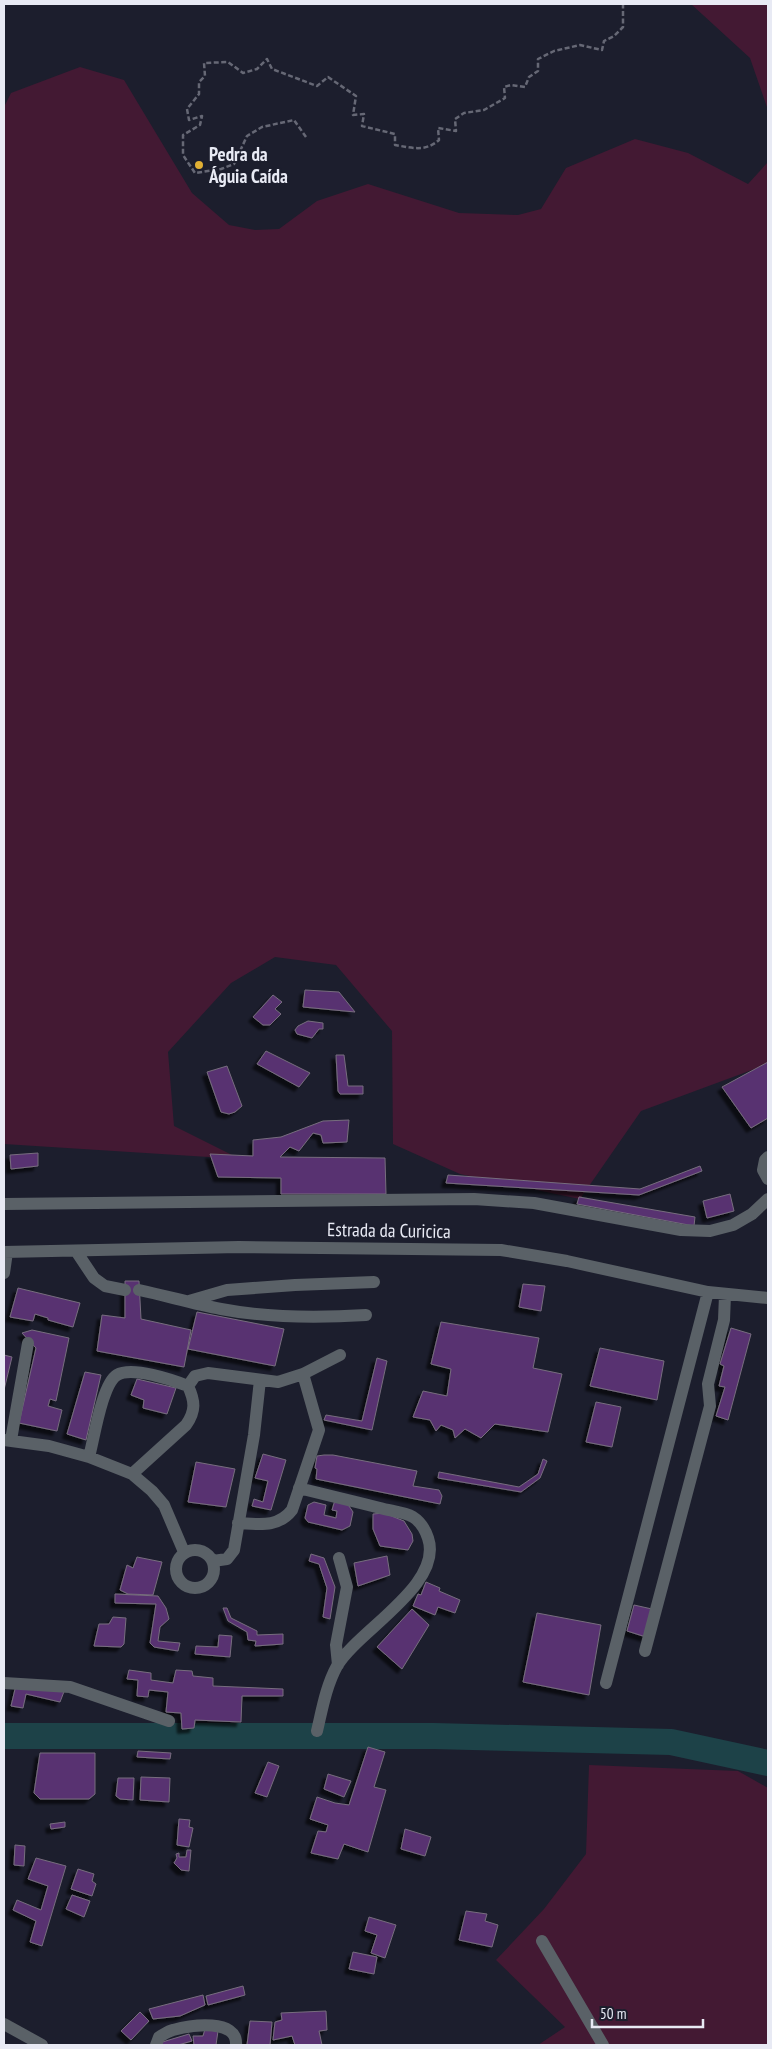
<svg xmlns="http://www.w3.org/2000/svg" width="772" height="2049" viewBox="0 0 772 2049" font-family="'PT Sans Narrow',sans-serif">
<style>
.green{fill:#431933}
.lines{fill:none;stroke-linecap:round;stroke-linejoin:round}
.river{stroke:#1d4248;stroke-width:26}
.building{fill:#583371;stroke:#776d7e;filter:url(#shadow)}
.path{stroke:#666875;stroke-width:2.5;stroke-dasharray:5 2.5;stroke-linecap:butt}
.minor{stroke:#5a6167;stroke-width:12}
.poi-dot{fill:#e0af34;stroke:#1c1e2d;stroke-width:2}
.labels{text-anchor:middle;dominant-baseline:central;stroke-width:4;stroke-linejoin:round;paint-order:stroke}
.poi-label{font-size:19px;font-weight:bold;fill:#e8eaf4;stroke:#1c1e2d;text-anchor:start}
.street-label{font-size:19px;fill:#e8eaf4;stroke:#1c1e2d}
</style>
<defs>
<filter id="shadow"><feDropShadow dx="-4.5" dy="4.5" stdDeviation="1" flood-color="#0009"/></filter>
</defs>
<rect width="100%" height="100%" fill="#1c1e2d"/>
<path class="green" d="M691 4H768V110L750 58Z
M80 67 124 80 192 193 229 225 255 230 279 229 317 201 368 184 459 213 518 215 541 209 566 168 635 139 688 153 748 184 768 162V1064L641 1111 580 1199 460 1174 393 1144 392 1031 336 965 275 957 231 983 168 1052 174 1126 240 1159 4 1144V107L11 93Z
M589 1765 738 1771 768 1788V2045H538L565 2027 496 1960 544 1909 586 1854Z"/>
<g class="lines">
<path class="river" d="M4 1736H434L671 1742 768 1763"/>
</g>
<path class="building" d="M305 990 339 992 355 1012 303 1007Z
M273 995 282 1002 275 1009 281 1014 270 1025H263L253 1017Z
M308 1021 323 1023V1029H319L312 1038 297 1034 295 1030 298 1026Z
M266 1051 310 1073 299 1087 257 1064Z
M336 1055H344L348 1086H363V1094H340L338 1091Z
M768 1062V1118L751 1128 722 1087Z
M227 1066 242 1106 235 1112 229 1114 221 1112 207 1072Z
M349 1120 347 1142 323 1143 321 1135 313 1133 299 1151 290 1147 280 1157 385 1158 386 1194H281V1178L218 1177 210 1154 253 1156V1140L281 1137 323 1121Z
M38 1153V1166L11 1169 10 1155Z
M700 1166 702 1171 639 1195 446 1183 448 1175 640 1189Z
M730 1194 734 1211 707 1218 703 1201Z
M579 1197 695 1217 694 1226 577 1204Z
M125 1281H139L141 1319 191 1330 184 1367 97 1351 102 1315 125 1318Z
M523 1284 545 1286 541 1311 519 1307Z
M18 1288 80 1303 73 1327 48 1320V1318L35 1314 33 1321 10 1317Z
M197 1312 284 1329 275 1366 188 1349Z
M441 1322 539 1338 533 1368 562 1374 548 1432 495 1424 481 1438 465 1429 455 1438 453 1430 441 1425 436 1431 430 1420 413 1417 423 1391 447 1396 451 1369 431 1364Z
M731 1328 751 1334 728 1420 716 1416 725 1387 719 1386 724 1366 720 1364Z
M32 1330 69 1338 56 1401 50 1399 48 1406 62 1410 57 1431 19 1423 36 1348 22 1333Z
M600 1348 664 1361 657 1400 590 1386Z
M4 1355 12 1357 4 1390Z
M377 1358 387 1361 372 1430 324 1420 326 1415 362 1421Z
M85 1372 101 1375 86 1440 67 1434Z
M137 1379 176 1388 167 1414 143 1408 144 1400 131 1395Z
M596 1402 621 1407 612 1447 586 1442Z
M263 1454 286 1460 271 1510 252 1506 254 1499 263 1502 268 1481 255 1478Z
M324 1455H333L417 1471 413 1486 439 1490 442 1496 440 1504 316 1479 317 1469 315 1468 317 1456Z
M543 1459 547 1461 540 1478 521 1492 438 1478 439 1472 519 1487 538 1474Z
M196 1462 235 1469 226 1507 188 1502Z
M335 1500 347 1503 353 1512 350 1526 342 1530 308 1522 305 1518 308 1505 314 1502 326 1505 324 1515 336 1518 337 1511 332 1510Z
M384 1513 404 1521 412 1534 413 1541 408 1550 380 1546 373 1529V1514Z
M311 1554 324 1558 335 1587 330 1619 323 1617 327 1588 319 1564 309 1561Z
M387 1556 390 1575 358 1586 354 1563Z
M137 1557 162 1562 153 1595 128 1594 120 1590 127 1565 133 1568Z
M426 1582 440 1588 439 1591 460 1600 455 1613 438 1607 435 1615 413 1606 418 1594 421 1595Z
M115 1594 158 1596 166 1608 169 1619 160 1627 158 1641 180 1643 178 1651 154 1647 150 1643 156 1604 115 1603Z
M634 1605 652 1609 646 1637 627 1631Z
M223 1608H227L231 1618 257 1631V1635L283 1634V1644L255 1646 256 1641 248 1640 247 1632 228 1621Z
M412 1609 429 1625 402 1669 377 1647Z
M537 1613 601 1625 589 1695 523 1682Z
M113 1617 126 1618 124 1644 121 1647 94 1646 99 1624H109Z
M219 1635 232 1636 230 1657 195 1654 196 1646 218 1647Z
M129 1670 151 1673V1680L173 1683 176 1670 192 1671 193 1676 213 1678V1686L283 1689V1696H242L241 1722 195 1720 194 1728 182 1729 181 1713 166 1712 168 1692 149 1690 148 1697 137 1696 138 1680 127 1679Z
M16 1685 65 1689 60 1702 26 1694 23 1708 11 1706Z
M368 1747 385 1752 374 1787 386 1790 368 1852 344 1844 338 1859 311 1853 318 1831 326 1832 328 1825 310 1819 317 1797 335 1803 349 1805Z
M138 1751 171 1753 170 1759 137 1757Z
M40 1753H95V1794L89 1799H40L34 1793Z
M268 1762 279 1766 267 1797 255 1793Z
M328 1774 351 1781 344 1797 324 1789Z
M141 1777 170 1778 169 1802 140 1800Z
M118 1778H134L133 1800 120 1799 116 1796Z
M179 1819 190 1820 189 1827 193 1828 189 1847 177 1845Z
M65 1822V1827L51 1829 50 1824Z
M405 1829 431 1837 425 1856 401 1849Z
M15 1845 25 1846 24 1866 14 1865Z
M187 1850H191L189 1871 181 1870 174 1863 177 1858 176 1854 179 1853V1857H186Z
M36 1858 66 1866 42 1946 30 1942 36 1921 13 1910 17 1900 41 1910 48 1886 28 1879Z
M78 1869 94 1874 92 1881 96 1884 92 1896 71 1889Z
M72 1895 90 1901 84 1917 66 1909Z
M466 1911 487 1914 485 1921 498 1925 492 1947 459 1940Z
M369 1917 396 1925 385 1958 371 1953 377 1935 365 1931Z
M353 1952 377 1957 374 1974 349 1969Z
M243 1986 245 1995 208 2005 206 1996Z
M203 1995 205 2005 180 2016 153 2019 149 2009Z
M326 2011 327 2030 319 2031 322 2045H295L292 2036 273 2040 275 2022 282 2020 281 2013Z
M140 2012 149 2021 131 2040 121 2031Z
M250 2021 272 2022 270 2045H247Z
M205 2029 218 2031 216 2045H194L193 2036H203Z
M189 2034 192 2041 178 2045H160L159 2043Z"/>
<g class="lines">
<path class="path" d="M306 137 294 120 262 127 247 136 234 164 221 169 195 173 183 155V135L200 125 202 116 189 120 187 109 199 94V82L205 76 204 63 228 62 243 73 257 69 267 59 272 69 317 86 328 77 356 96 353 115 364 114 362 126 395 134V145C413 148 425 152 439 140L438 128 456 131 455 119 464 113 484 110 505 98 504 87 511 85 525 87 529 77 538 71V59L554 51 580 45 602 50 604 41 614 36 623 27V4"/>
<path class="minor" d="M768 1157 765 1160 763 1170 768 1179
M4 1204 474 1199 534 1203 681 1230 710 1231 733 1225 752 1214 768 1199
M76 1251 94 1278 105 1286 125 1290
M4 1252 239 1247 501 1250 567 1261 708 1292 768 1298
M4 1273 7 1252
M139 1290C167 1296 194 1304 221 1309 268 1318 318 1318 366 1315
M189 1301 227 1290 295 1285 374 1282
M188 1386 195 1376 208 1373 278 1382 303 1374 340 1355
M4 1440 49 1446 89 1457 132 1474 152 1491 164 1505 184 1552
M11 1440 28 1343
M89 1457C94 1439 102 1384 117 1375 132 1366 173 1380 188 1386 195 1401 196 1411 186 1425L132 1474
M299 1488C326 1495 353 1501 380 1508 390 1511 404 1512 413 1517 421 1522 425 1529 428 1538 444 1585 357 1631 337 1666 326 1686 322 1710 317 1731
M238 1523C259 1524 278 1528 292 1510L319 1430 303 1374
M176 1569a19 19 0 1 1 38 0a19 19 0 1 1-38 0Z
M213 1561 227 1559 234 1550 254 1435 260 1380
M645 1651 710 1406 708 1384 724 1320 725 1295
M338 1665 336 1645 347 1587 339 1558
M4 1683 70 1687 169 1721
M606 1683 708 1292
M542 1941 603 2045
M4 2024 42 2045
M156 2045 159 2037C163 2035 168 2031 173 2030 191 2025 238 2018 236 2045"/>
</g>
<circle class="poi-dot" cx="199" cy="165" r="5"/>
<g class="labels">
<g class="poi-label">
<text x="209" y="154">Pedra da<tspan x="209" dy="22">Águia Caída</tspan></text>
</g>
<g class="street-label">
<text transform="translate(389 1230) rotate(1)">Estrada da Curicica</text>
</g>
</g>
<rect width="772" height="2049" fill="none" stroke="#e8eaf4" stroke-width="10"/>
<path d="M592 2019v8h111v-8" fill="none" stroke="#e8eaf4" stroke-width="2.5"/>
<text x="600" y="2019" font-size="15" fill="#e8eaf4" stroke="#1c1e2d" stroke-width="4" paint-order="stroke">50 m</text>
</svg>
